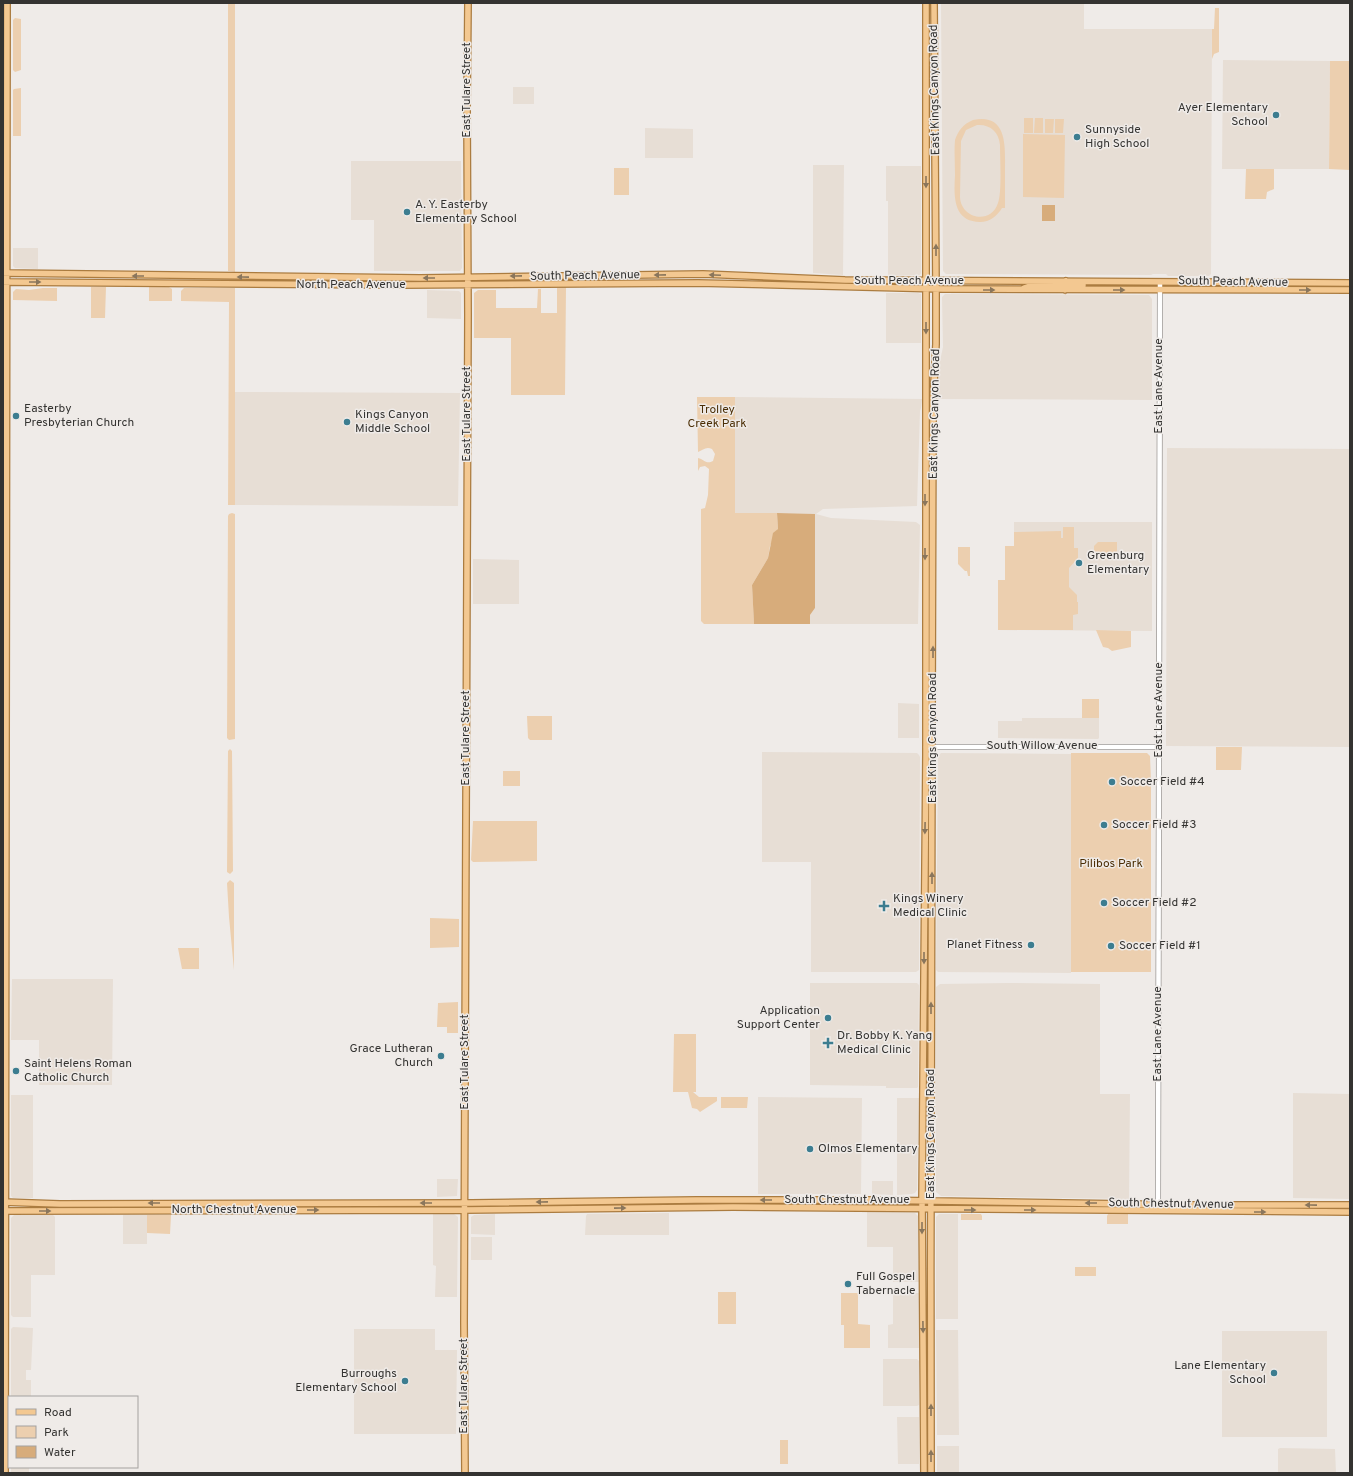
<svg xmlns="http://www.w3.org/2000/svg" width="1353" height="1476" viewBox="0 0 1353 1476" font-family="Overpass,sans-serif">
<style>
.built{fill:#e7ded5}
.green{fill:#eccfaf;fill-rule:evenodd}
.water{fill:#d7ac7b}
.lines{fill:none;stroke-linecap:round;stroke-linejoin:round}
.minor-casing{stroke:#9d9996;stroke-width:6}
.major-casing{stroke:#ab7c40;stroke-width:8}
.minor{stroke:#fff;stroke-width:4.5}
.major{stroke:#f3c891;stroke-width:5.5}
.oneway{fill:#8a765c}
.poi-dot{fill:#3c7d90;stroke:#efebe8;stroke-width:1.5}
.labels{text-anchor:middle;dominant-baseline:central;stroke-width:3;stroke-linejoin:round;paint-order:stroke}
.street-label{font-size:12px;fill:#343331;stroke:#efebe8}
.poi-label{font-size:12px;fill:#343331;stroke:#efebe8;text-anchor:start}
.park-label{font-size:12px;fill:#4c2f06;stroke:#efebe8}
</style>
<rect width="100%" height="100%" fill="#efebe8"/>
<path class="built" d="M941 3H1084V29H1212L1211 274 1209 276H1168L1166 274H1153L1151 275 946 274 943 271Z
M1223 60 1330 61 1329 169H1222Z
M513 87H534V104H513Z
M645 128 693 129V158H645Z
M351 161H461L462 268 460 271H374V220H351Z
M813 165H844L843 275 813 273Z
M886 166H921V273L920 275 888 276V201H886Z
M13 248H38V269L15 268 13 266Z
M427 290 459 291 461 293V319L427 318Z
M886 293H918L921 294V343H886Z
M945 294 1149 295 1152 299V400L938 399V370L943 347 942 297Z
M235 392 460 393 458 506 235 505Z
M735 397 922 399 921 408 920 411 917 506 823 509 816 514 831 518 916 522 920 525 918 624H810V615L815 608V514L735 513Z
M1167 448 1350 449V747L1166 746Z
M1014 522H1152V631L998 630V580H1005V546H1014Z
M473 559 519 560V604H473Z
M898 703 919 704V738H898Z
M1022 718H1099V738L1098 739 998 738V721H1022Z
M762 752 917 753 919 755 920 757 919 970 916 972H811V862H762Z
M941 753 1071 754V973L938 972 936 970 938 756Z
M12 979H113L112 1085H39V1040H11Z
M810 983H917L919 985 918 1087 917 1088H886V1086L810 1085Z
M1007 983 1100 984V1094H1130L1129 1199 941 1196 936 1192V987L940 984Z
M1293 1093 1350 1094V1199L1293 1198Z
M11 1095H33V1198H13L11 1196Z
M758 1097 862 1098 861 1194H758Z
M897 1098H919L917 1190 915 1193 912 1194 897 1195Z
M437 1179H458L457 1196 437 1197Z
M872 1181H893V1195L872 1194Z
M867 1212 915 1213 918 1216 919 1282H893V1247H867Z
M669 1213V1235H585L586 1216 587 1214Z
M433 1214H454L458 1217 457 1297H435L436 1266 433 1265Z
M495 1214V1235L471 1234V1217L474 1215Z
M939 1214H958V1319H936V1217Z
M14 1215H53L55 1217V1275H31V1317H13L11 1315V1218Z
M123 1215H147V1244H123Z
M471 1237H492V1260H471Z
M893 1293H919V1348H888V1325L893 1324Z
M13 1327 33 1328 31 1370H26V1380H31V1397H11V1329Z
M354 1329H435V1350H457L456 1434H354Z
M936 1330H958L959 1435H937Z
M1222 1331H1327V1437H1222Z
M883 1359H917L919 1361V1405L917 1406H883Z
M897 1417H919V1464H898Z
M937 1446H959V1473H937Z
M1280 1448 1335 1449 1336 1473H1278V1449Z
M11 1467H29V1473H11Z"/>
<path class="green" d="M228 3H235V272L228 271Z
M1215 8H1219V52L1214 54 1212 59V29H1214Z
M15 18 21 19V70L15 72 13 70V20Z
M1330 61H1350V170L1329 169Z
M21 88V136H13V90L14 89Z
M1024 118H1033V133H1024Z
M1035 118H1043V133H1034Z
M1045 119H1054L1053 133H1045Z
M1055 119H1064L1063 133H1055Z
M973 120C1008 113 1005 147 1005 170 1005 183 1005 195 1005 208H1002C997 216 990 222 980 222 952 222 954 194 955 175 955 163 954 152 955 140 958 131 963 124 973 120ZM977 125C990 124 999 132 1000 145 1000 159 1002 192 998 203 991 225 961 219 960 197L961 141 966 130Z
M1023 134 1065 135 1064 198 1023 197Z
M614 168H629V195H614Z
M1246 169H1274V189L1267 192 1266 199H1245Z
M91 287H106L105 318H91Z
M149 287H169L172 289V301H149Z
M566 287 565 395H511V338H474V293L478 290H496V308H537L538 289H541V313H557V288Z
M43 288H57V301L13 300V292L16 289 29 290Z
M184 288H235V505H228L229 302 181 301V291Z
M697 397H735V513H777L778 529 770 546 768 558 752 585 754 624H704L701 621V509L705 508 708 495 709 469 705 466 700 467 698 471V458C704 459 706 465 713 461L715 454 712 449C706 446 703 450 698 452Z
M232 513 235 514V739L229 740 227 738 228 516 229 514Z
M1063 527H1074V548H1078V558L1069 568V587L1077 595V602H1078V614L1073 615V630H998V580H1005V546H1014V532L1061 531V538H1063Z
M1098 542H1117V555L1105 560H1100L1094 553V546Z
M958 547H970V576H968L967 571H965L958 564Z
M1096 630 1131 631V647L1112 651 1108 648 1103 647Z
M1082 699H1099V718H1082Z
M527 716H552V740H530L528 738Z
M1216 747H1242L1241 770H1216Z
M230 749 232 751 233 871 230 874 227 872 228 751Z
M1071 753H1147L1150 756 1151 781V972H1071Z
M503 771H520V786H503Z
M473 821H537V861L473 862 471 860Z
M230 880 234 883V970L229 917 227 883Z
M430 918 459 919V947L430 948Z
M178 948H199V969H182Z
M458 1002V1033H447V1027H437L438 1003Z
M674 1034H696V1092H693L699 1097H717V1101L700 1112 697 1109 692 1108 688 1092H673Z
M721 1097H748L747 1108H721Z
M961 1214H981L982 1216V1220H961Z
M1108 1214H1128V1224H1107V1216Z
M147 1215H171L170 1234 147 1233Z
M1075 1267H1096V1276H1075Z
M718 1292H736V1324H718Z
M841 1293H858V1324L870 1325V1348H844V1325H841Z
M780 1440H788V1464H780Z"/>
<path class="water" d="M1042 205H1055V221H1042Z
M777 513 815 514V608L810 615V624H754L752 585 768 558 773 533 778 529Z"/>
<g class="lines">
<g class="minor-casing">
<path id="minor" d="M926 747H1159
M1158 1207 1160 282"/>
</g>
<g class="major-casing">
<path id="major" d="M3 273 420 278 703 274 845 280 1350 283
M3 282 402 285 698 283 943 289 1350 290
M1024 288 1033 285 1060 286 1064 284 1066 281
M1065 290C1068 283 1077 285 1083 285
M3 1202 60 1204 472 1203 696 1200H867L1192 1205H1350
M3 1211 465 1210 733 1207 1350 1212
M5 1473 7 3
M465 1473 464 1323 468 314 467 109 468 3
M924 1473 922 1201 926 755V3
M931 1473C930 1116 932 759 933 402L936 344V289L934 3"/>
</g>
<use href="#minor" class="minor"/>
<use href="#major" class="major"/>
</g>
<defs><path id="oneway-solid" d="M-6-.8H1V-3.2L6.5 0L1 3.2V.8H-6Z"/></defs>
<g class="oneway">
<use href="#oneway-solid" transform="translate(926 182) rotate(90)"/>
<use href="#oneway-solid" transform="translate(936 250) rotate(-90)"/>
<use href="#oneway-solid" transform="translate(660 275) rotate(179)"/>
<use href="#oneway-solid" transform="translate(715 275) rotate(-177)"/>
<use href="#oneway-solid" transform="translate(138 276) rotate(-180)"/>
<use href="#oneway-solid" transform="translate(516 276) rotate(179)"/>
<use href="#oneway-solid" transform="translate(243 277) rotate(-179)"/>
<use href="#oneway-solid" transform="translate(429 278) rotate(180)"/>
<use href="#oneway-solid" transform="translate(35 282)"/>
<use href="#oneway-solid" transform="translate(989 290)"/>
<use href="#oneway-solid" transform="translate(1119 290)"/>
<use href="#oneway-solid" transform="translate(1305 290)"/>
<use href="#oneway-solid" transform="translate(926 328) rotate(90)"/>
<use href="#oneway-solid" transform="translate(925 500) rotate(90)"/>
<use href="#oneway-solid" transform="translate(925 554) rotate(90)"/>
<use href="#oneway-solid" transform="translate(933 652) rotate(-90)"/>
<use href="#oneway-solid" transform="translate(925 828) rotate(91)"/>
<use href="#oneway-solid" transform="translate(932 878) rotate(-90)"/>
<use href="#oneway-solid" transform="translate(924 958) rotate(90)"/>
<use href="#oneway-solid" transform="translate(931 1008) rotate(-90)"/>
<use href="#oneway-solid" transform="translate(766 1200) rotate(180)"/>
<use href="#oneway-solid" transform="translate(542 1202) rotate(179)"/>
<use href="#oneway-solid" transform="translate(154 1203) rotate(180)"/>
<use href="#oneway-solid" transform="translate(426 1203) rotate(180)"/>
<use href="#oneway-solid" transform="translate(1091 1203) rotate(-180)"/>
<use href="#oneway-solid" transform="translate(1311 1205) rotate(-179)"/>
<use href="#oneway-solid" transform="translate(620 1208) rotate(-1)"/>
<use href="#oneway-solid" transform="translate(313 1210)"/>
<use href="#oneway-solid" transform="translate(970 1210)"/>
<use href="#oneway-solid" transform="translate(1030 1210)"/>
<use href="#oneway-solid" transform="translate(45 1211)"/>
<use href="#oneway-solid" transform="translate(1260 1212)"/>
<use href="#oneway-solid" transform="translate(922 1228) rotate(90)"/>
<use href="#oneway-solid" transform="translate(923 1327) rotate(89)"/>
<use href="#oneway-solid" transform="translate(931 1410) rotate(-90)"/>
<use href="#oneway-solid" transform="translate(931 1456) rotate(-90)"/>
</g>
<g class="poi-dot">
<circle cx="1276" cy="115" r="4"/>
<circle cx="1077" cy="137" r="4"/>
<circle cx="407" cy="212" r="4"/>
<circle cx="16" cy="416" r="4"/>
<circle cx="347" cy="422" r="4"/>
<circle cx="1079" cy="563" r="4"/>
<circle cx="1112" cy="782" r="4"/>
<circle cx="1104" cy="825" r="4"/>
<circle cx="1104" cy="903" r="4"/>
<path d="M882 900h4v4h4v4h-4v4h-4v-4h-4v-4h4z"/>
<circle cx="1031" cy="945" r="4"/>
<circle cx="1111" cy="946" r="4"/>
<circle cx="828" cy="1018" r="4"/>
<path d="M826 1037h4v4h4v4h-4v4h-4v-4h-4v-4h4z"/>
<circle cx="441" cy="1056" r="4"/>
<circle cx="16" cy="1071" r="4"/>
<circle cx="810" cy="1149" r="4"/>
<circle cx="848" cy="1284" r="4"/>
<circle cx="1274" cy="1373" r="4"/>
<circle cx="405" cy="1381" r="4"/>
</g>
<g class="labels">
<g class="street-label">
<text transform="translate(467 90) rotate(-90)">East Tulare Street</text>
<text transform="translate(935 90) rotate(-91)">East Kings Canyon Road</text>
<text transform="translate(585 276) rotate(-1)">South Peach Avenue</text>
<text x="909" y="281">South Peach Avenue</text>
<text transform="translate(1233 282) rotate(1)">South Peach Avenue</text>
<text x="351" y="285">North Peach Avenue</text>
<text transform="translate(1159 386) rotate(-90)">East Lane Avenue</text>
<text transform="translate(467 414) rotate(-90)">East Tulare Street</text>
<text transform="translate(935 414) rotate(-89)">East Kings Canyon Road</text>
<text transform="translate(1159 710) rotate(-90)">East Lane Avenue</text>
<text transform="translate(466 738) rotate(-90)">East Tulare Street</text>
<text transform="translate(933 738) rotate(-90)">East Kings Canyon Road</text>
<text x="1042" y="746">South Willow Avenue</text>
<text transform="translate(1158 1034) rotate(-90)">East Lane Avenue</text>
<text transform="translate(465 1062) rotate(-90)">East Tulare Street</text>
<text transform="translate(931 1134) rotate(-90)">East Kings Canyon Road</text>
<text x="847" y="1200">South Chestnut Avenue</text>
<text transform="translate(1171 1204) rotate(1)">South Chestnut Avenue</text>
<text x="234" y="1210">North Chestnut Avenue</text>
<text transform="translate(464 1386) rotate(-90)">East Tulare Street</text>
</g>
<g class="poi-label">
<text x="1268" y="108" text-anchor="end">Ayer Elementary<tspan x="1268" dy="14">School</tspan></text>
<text x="1085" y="130">Sunnyside<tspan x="1085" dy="14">High School</tspan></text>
<text x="415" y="205">A. Y. Easterby<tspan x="415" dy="14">Elementary School</tspan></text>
<text x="24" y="409">Easterby<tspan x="24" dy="14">Presbyterian Church</tspan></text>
<text x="355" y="415">Kings Canyon<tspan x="355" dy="14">Middle School</tspan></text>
<text x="1087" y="556">Greenburg<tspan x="1087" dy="14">Elementary</tspan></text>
<text x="1120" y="782">Soccer Field #4</text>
<text x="1112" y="825">Soccer Field #3</text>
<text x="893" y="899">Kings Winery<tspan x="893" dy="14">Medical Clinic</tspan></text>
<text x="1112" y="903">Soccer Field #2</text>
<text x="1023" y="945" text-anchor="end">Planet Fitness</text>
<text x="1119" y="946">Soccer Field #1</text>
<text x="820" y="1011" text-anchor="end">Application<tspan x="820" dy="14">Support Center</tspan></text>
<text x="837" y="1036">Dr. Bobby K. Yang<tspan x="837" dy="14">Medical Clinic</tspan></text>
<text x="433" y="1049" text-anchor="end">Grace Lutheran<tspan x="433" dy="14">Church</tspan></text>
<text x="24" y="1064">Saint Helens Roman<tspan x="24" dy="14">Catholic Church</tspan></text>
<text x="818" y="1149">Olmos Elementary</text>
<text x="856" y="1277">Full Gospel<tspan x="856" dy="14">Tabernacle</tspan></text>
<text x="1266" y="1366" text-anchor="end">Lane Elementary<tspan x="1266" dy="14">School</tspan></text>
<text x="397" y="1374" text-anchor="end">Burroughs<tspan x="397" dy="14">Elementary School</tspan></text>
</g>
<g class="park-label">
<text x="717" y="410">Trolley<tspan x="717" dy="14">Creek Park</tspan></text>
<text x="1111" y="864">Pilibos Park</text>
</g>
</g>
<rect width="1353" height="1476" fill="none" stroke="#343331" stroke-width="8"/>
<rect x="8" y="1396" width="130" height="72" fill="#efebe8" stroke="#a4a19f"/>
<rect x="16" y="1409" width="20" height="6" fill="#f3c891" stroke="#a4a19f"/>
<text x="44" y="1416" font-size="12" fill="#343331">Road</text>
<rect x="16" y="1426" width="20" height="12" fill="#eccfaf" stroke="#a4a19f"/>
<text x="44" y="1436" font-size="12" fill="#343331">Park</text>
<rect x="16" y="1446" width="20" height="12" fill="#d7ac7b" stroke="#a4a19f"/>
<text x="44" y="1456" font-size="12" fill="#343331">Water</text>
</svg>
